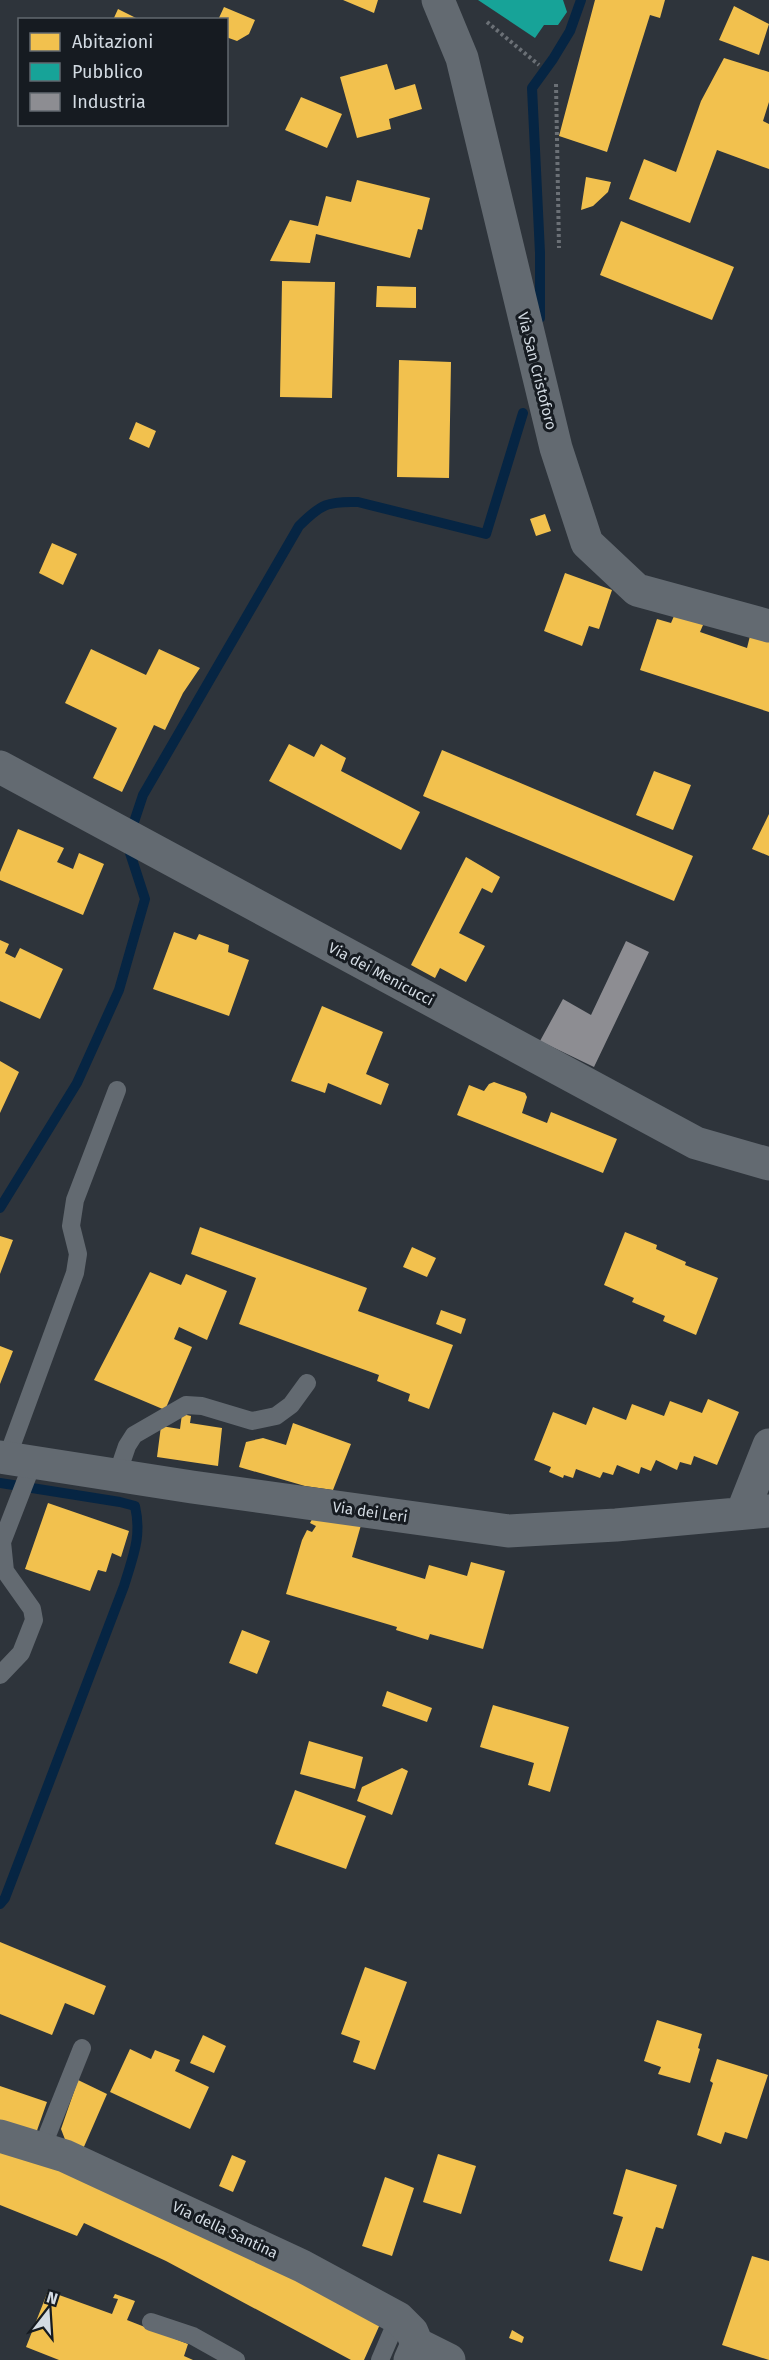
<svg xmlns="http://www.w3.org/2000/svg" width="769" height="2360" viewBox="0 0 769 2360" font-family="'Fira Sans',sans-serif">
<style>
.homes{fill:#f2c14e}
.public{fill:#17a398}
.industry{fill:#8d8d92}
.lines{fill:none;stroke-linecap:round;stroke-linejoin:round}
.stream{stroke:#062543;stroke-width:10}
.path{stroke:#6b7076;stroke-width:4;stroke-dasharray:3 3;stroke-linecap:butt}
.lane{stroke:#636a71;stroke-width:18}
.street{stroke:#636a71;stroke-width:33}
.labels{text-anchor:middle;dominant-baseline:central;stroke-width:6;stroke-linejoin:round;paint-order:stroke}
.street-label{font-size:15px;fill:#d3dbe3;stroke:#161b21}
</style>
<rect width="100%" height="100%" fill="#2e343b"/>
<path class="homes" d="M343 0H378L374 13Z
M595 0H665L660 18 650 15 607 152 559 136Z
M734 6 769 24 759 55 719 40Z
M224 7 255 20 249 34 237 41 226 37V20H218Z
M118 9 140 20H113Z
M724 58 769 72V102L763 121 769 124V169L717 150 690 223 629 199 644 159 676 172 701 101Z
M387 64 395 90 415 84 422 109 389 119 391 129 357 138 340 77Z
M301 97 342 114 327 148 285 130Z
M586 177 611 182 608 192 593 206 581 210Z
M357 180 430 198 422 230 418 229 410 258 316 234 310 263 270 261 290 220 318 226 326 196 351 202Z
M621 221 734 267 712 320 600 275Z
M282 281 335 282 332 398 280 397Z
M377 286 416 287V308L376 307Z
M399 360 451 362 449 478 397 477Z
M136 422 156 431 149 448 129 439Z
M545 514 551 531 536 536 530 519Z
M52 543 77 554 63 585 39 573Z
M565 573 612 590 599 629 589 626 582 646 544 631Z
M677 609 706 618 700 632 747 648 751 632 769 635V712L640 670 657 619 671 623Z
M91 649 146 675 159 649 200 668 183 693 165 730 154 725 122 792 93 778 117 728 65 703Z
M289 744 314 757 321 744 346 758 341 771 420 812 401 850 269 781Z
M442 750 693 856 674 901 423 796Z
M654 771 691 785 673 830 636 815Z
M769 814V856L752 849Z
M18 829 64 848 57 862 73 869 79 853 104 864 83 915 0 880V872Z
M466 857 500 877 492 893 482 888 459 933 485 946 466 982 440 968 435 978 411 965Z
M174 932 196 940 199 934 229 945 228 952 249 960 229 1016 153 989Z
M0 940 9 944 5 953 15 958 20 948 63 969 40 1019 0 1001Z
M322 1006 383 1032 366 1074 389 1084 381 1105 328 1083 325 1093 291 1081Z
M0 1061 19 1072 0 1113Z
M494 1082 525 1093 527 1097 522 1113 547 1123 551 1112 617 1139 603 1173 457 1115 469 1085 484 1091 489 1084Z
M200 1227 367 1288 358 1311 453 1345 429 1409 408 1401 410 1394 377 1381 379 1375 239 1324 256 1278 191 1254Z
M625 1232 657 1245 656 1249 686 1262 685 1265 718 1278 696 1335 663 1321 665 1316 632 1302 634 1298 604 1285Z
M0 1236 13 1240 0 1274Z
M412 1247 436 1258 427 1277 403 1267Z
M150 1272 181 1285 186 1274 227 1291 207 1340 179 1327 174 1339 192 1347 165 1410 94 1380Z
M441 1310 466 1319 461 1334 436 1324Z
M0 1346 13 1351 0 1384Z
M708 1399 739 1412 717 1465 694 1456 691 1465 680 1462 677 1470 656 1460 651 1471 641 1467 639 1474 617 1465 613 1475 603 1472 600 1478 576 1469 573 1478 564 1475 563 1478 549 1472 551 1467 534 1460 553 1412 586 1425 593 1407 626 1420 632 1404 664 1416 670 1401 702 1413Z
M182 1414 191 1416 190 1423 222 1428 218 1466 157 1457 161 1426 180 1429Z
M293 1423 351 1444 333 1490 305 1486 239 1467 246 1442 263 1438 286 1445Z
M48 1503 129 1531 121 1557 112 1553 106 1572 98 1570 90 1591 25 1569Z
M316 1512 361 1525 352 1557 425 1579 429 1565 467 1576 471 1562 505 1571 483 1649 430 1634 428 1640 396 1630 397 1627 286 1594 302 1540 307 1530 312 1532 316 1526 310 1523Z
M242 1630 270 1641 257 1674 229 1663Z
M387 1691 432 1708 427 1722 382 1706Z
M493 1705 569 1727 550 1792 528 1785 534 1763 480 1747Z
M309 1741 363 1757 355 1789 300 1774Z
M402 1768 408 1771 392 1815 357 1801 362 1787Z
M295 1790 366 1816 346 1869 275 1844Z
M0 1942 106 1986 94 2015 65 2003 52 2035 0 2014Z
M365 1967 407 1982 375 2070 353 2062 360 2041 341 2034Z
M657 2020 702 2034 698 2048 700 2049 690 2083 658 2074 661 2067 644 2061Z
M203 2035 226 2046 214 2073 190 2063Z
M130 2049 151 2059 155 2050 180 2060 175 2071 209 2087 190 2129 110 2092Z
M717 2059 768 2075 747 2139 725 2132 721 2144 697 2135 713 2083 710 2081Z
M78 2080 107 2094 83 2149 66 2142 61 2129Z
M0 2086 47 2102 34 2139 0 2127Z
M0 2149 55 2162 381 2322 364 2360H351L166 2261 84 2223 77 2236 0 2205Z
M438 2154 476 2166 461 2214 423 2202Z
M232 2155 246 2161 233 2192 219 2186Z
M626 2169 677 2185 663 2229 656 2227 642 2271 609 2261 623 2217 613 2214Z
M385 2177 414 2188 392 2256 362 2246Z
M752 2256 769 2261V2360L722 2345Z
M48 2291 112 2314 118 2299 113 2298 115 2294 135 2301 127 2320 188 2344 184 2356 193 2360H59L26 2347Z
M512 2330 524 2337 522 2343 509 2338Z"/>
<path class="public" d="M478 0H563L567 12 558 25H544L535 38Z"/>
<path class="industry" d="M626 941 649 952 594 1067 540 1041 563 999 591 1015Z"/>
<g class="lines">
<path class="stream" d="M540 318V253L532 88 553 59 570 31 581 0
M133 825 143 795 299 526C321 504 328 501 358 502L486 534 523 413
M0 1208 77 1083 119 990 145 899 130 853
M0 1483 120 1502 135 1506C142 1537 133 1556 124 1586L5 1898 0 1904"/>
<path class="path" d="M487 22 539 65
M556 84 559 248"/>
<path class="lane" d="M7 1458 75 1273 78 1254 71 1226 75 1200 117 1090
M117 1475 127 1446 134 1435 186 1405 202 1406 252 1421 276 1416 291 1405 307 1383
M0 1675 21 1653 34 1620 32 1609 5 1571 2 1542 33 1462
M42 2148 82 2048
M151 2322 193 2336 236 2360
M380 2360 398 2318"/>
<path class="street" d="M438 0 462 58 556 448 587 543 637 590 769 626
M0 767 696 1143 769 1164
M0 1457 192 1487 508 1531 616 1525 769 1511
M742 1513 769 1445
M0 2136 65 2156 302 2266 398 2318 412 2332 417 2344 410 2360
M417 2344 449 2360"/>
</g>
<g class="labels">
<g class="street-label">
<text transform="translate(537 371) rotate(76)">Via San Cristoforo</text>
<text transform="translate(381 974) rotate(28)">Via dei Menicucci</text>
<text transform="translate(370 1512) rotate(8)">Via dei Leri</text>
<text transform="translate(225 2230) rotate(25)">Via della Santina</text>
</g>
</g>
<rect x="18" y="18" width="210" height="108" fill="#161b21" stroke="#62686f" stroke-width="1.5"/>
<rect x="30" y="33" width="30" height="18" fill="#f2c14e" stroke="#62686f" stroke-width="1.5"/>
<text x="72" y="48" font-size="18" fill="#d3dbe3">Abitazioni</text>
<rect x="30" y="63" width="30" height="18" fill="#17a398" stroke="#62686f" stroke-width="1.5"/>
<text x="72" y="78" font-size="18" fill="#d3dbe3">Pubblico</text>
<rect x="30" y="93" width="30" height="18" fill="#8d8d92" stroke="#62686f" stroke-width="1.5"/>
<text x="72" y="108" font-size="18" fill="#d3dbe3">Industria</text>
<g transform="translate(48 2312) rotate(17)" stroke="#161b21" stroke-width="4.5" paint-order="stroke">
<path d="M0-4.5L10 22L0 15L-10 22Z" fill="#d3dbe3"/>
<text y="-9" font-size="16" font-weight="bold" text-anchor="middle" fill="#d3dbe3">N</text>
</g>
</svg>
